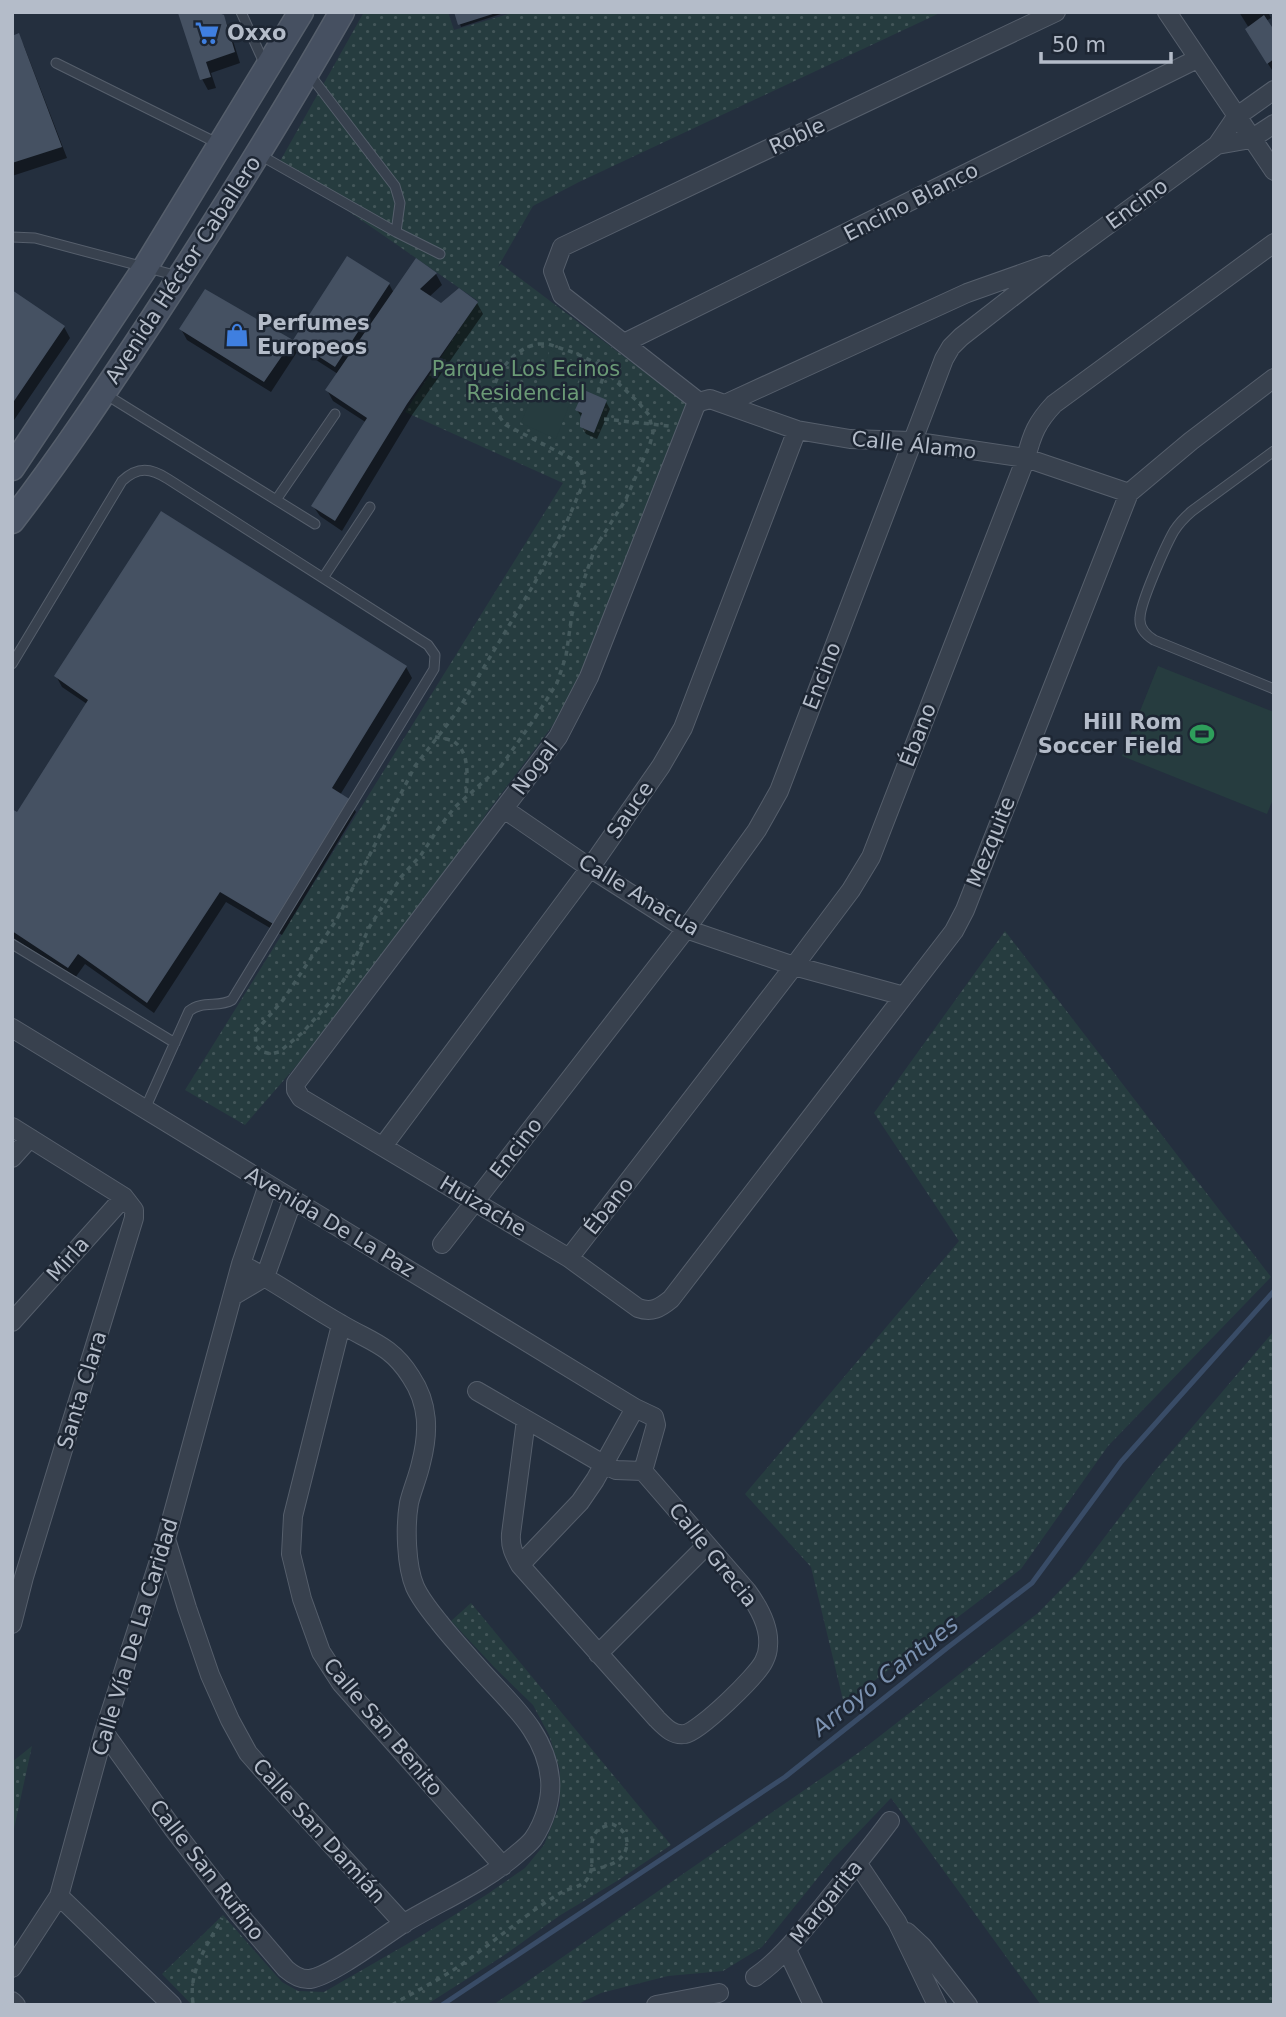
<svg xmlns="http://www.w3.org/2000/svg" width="1286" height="2017" viewBox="0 0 1286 2017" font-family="'DejaVu Sans',sans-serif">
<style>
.green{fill:url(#green-dots)}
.pitch{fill:#263c3f}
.shadow{fill:#0007}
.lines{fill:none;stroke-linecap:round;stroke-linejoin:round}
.stream{stroke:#394c67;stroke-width:5}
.building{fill:#455162}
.lane-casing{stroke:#565f6c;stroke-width:11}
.street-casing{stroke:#565f6c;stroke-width:20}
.secondary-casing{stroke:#565f6c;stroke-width:27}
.path{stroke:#44595c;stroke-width:3.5;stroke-dasharray:5 5;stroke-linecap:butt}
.lane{stroke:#38414e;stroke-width:9}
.street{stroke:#38414e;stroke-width:18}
.secondary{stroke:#465061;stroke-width:24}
.labels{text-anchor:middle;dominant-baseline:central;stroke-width:5;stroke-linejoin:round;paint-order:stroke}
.poi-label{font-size:21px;font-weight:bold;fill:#b4bcc9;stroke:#1d2633;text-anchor:start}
.street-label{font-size:21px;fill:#b4bcc9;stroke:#1d2633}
.park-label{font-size:21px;fill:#6b9a76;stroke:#1d2633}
.water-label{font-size:23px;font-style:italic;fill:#7c92b1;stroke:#1d2633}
</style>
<defs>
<pattern id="green-dots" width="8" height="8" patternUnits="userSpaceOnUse" patternTransform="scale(1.75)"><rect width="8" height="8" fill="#263c3f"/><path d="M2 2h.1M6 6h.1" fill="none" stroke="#435659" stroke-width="1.8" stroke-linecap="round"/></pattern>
</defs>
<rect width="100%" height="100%" fill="#242f3e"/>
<path class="green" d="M364 12H448L454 30 515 12H942L579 182 533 206 498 267 501 264 687 404 571 701 486 814 441 883 349 1005 245 1125 185 1090 563 483 405 412 478 301 279 163Z
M1005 931 1271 1277 1108 1446 1021 1569 844 1704 811 1567 745 1494 959 1241 874 1113Z
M1274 1331V2005H1041L891 1798 833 1859 762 1947 723 1971 668 1976 601 1993 576 2005H493L858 1753 1038 1613 1079 1571 1154 1472Z
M471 1603 671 1845 617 1881 559 1916 503 1956 426 2005H192L162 1974 223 1915 282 1982 298 1991 324 1992 421 1936 486 1895 525 1868 544 1845 560 1805V1770L549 1735 533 1705 496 1669 451 1621Z
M32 1746 12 1838V1762Z"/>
<path class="pitch" d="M550 350 584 366 556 439 521 423Z
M1158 666 1274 712V797L1267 814 1122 756Z"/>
<path class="shadow" d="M456 12H507L461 27Z
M1239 12H1268L1271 18 1266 21 1274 33V68L1272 70 1251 37 1249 28Z
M180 14 223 16 229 28 240 63 211 73 216 88 208 90 202 79Z
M18 35 24 46 67 158 12 176V37Z
M348 259 389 284 394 293 416 261 436 274 442 285 429 297 441 305 477 303 483 314 412 415 342 531 320 516 313 506 367 423 333 401 327 390 338 374 299 349 271 392 187 340 181 329 205 291 293 342Z
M12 292 64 327 70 338 12 423Z
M606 402 610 409 597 439 586 434 582 427V418L577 410Z
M406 667 412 678 340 795 349 801 356 812 282 935 226 902 154 1013 85 964 75 978 12 937V811L17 814 87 704 62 687 56 676Z"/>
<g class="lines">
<path class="stream" d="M442 2005 785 1777 947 1648 1032 1583 1121 1462 1274 1291"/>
</g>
<path class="building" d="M181 12H216L224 15 235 52 206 62 211 77 200 80 178 13Z
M454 12H496V13L458 25Z
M1264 15 1274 30V59L1267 64 1245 29Z
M19 33 62 147 12 163V36Z
M347 256 390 283 335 367 293 340Z
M416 258 437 273 420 289 441 303 459 288 478 302 407 404 335 521 311 506 367 418 325 390Z
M205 289 293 340 264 382 179 329Z
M12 290 65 326 12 404Z
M584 390 607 400 594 433 580 427V419L582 413 575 410Z
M161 511 407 666 332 788 351 800 275 925 220 892 147 1003 78 954 68 968 12 931V809L17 812 88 700 54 676Z"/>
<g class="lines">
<g class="lane-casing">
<path id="lane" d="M241 12 265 65
M56 63 219 144
M310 75 395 186 400 203 396 232
M260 155 396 232 440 254
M12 237 35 238 178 276
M105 394 315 524
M1274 451 1192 511C1185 517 1179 523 1174 531 1166 545 1140 603 1140 618 1139 628 1146 635 1154 640L1274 689
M276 500 335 414
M323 578 370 507
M12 664 122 481C138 466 151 468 168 479L428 645 435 655 434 669 232 1000C219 1008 202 1000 189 1011L145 1109
M12 944 175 1043"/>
</g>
<g class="street-casing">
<path id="street" d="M1167 12 1274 171
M1217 145 1251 139 1274 124
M624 343 1197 59
M699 402 695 407 589 677 558 737 296 1083V1090L301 1098 569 1258 638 1308C652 1313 660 1308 671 1299L954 931 965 910 1129 493 1191 441 1274 378
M699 402 562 295 553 271 562 247 1056 12
M699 402 710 399 797 430 850 439 911 441 1026 458 1129 493
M725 404 967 293 1046 265
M504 809 590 868 686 929 794 966 904 996
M12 1028 635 1408 654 1417 656 1425 643 1471
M12 1127 124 1197 134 1210V1218L24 1577 12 1624
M383 1146 590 868 661 766 683 728 797 430
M12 1158 30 1138
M442 1244 686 929 757 830 779 791 944 359 951 347 961 337 1060 260 1217 145 1236 117 1274 90
M569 1258 794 966 851 890 871 857 1026 458C1032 434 1037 422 1054 404L1274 243
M233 1296 265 1277 293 1199
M12 1322 124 1197
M341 1325 293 1516 291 1554 302 1599 321 1652 341 1683 503 1866
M477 1391 603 1464 616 1470 643 1471 747 1591C758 1606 770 1627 768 1646 768 1650 766 1657 764 1661 757 1676 700 1731 685 1734 673 1736 665 1727 657 1719L520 1565C514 1554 510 1547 511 1534L526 1420
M166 1539 187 1608 210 1675 230 1720 248 1753 270 1778 404 1924
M520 1565 580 1502 595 1480 635 1408
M598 1654 707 1545
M104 1732 174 1830 238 1913 286 1969C293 1975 301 1980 310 1979 331 1976 381 1938 401 1925 440 1901 483 1884 518 1853 523 1849 529 1844 533 1839 544 1823 552 1799 550 1779 546 1734 512 1705 484 1674 469 1657 453 1640 439 1622 430 1611 421 1600 415 1587 406 1566 405 1526 409 1503 412 1490 418 1477 421 1463 429 1432 429 1404 411 1377 391 1345 371 1342 341 1324 307 1305 276 1282 241 1264
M858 1864 897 1922 937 2005
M59 1896 172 2005
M907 1932 922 1946 968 2005
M787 1950 813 2005
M12 1968 59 1896 104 1732 166 1539 241 1264 268 1185
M755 1977C781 1959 799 1935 819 1911 843 1881 867 1852 890 1821
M12 2001 16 2005
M656 2005 719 1993"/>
</g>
<g class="secondary-casing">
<path id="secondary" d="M12 468 145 268 301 12
M12 521C62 456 107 388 152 320 218 219 282 117 342 12"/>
</g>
<path class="path" d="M539 344H548L575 353 598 364 638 402 649 415 653 432 650 444 626 499 595 548 572 614 566 656 557 683 535 718 501 766 455 807 440 826 421 855 401 877 370 926 349 971 331 1001 302 1033 279 1052 271 1054 263 1052 256 1046 255 1032 283 1000 337 919 415 766 457 712 534 584 565 526 584 482 580 466 574 460 506 425C500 418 494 410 493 400 491 375 515 347 539 344Z
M598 393 605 371
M604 419 669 426
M435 737C440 738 448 739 453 741 471 752 467 780 466 797
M193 2003C188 1971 207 1946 222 1918
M392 2005C414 1992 437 1981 458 1967 493 1943 525 1914 562 1892 568 1889 576 1888 582 1884 604 1870 578 1834 606 1826 612 1824 611 1823 616 1826 631 1834 630 1852 617 1861 610 1866 599 1868 592 1870"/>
<use href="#lane" class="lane"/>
<use href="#street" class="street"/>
<use href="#secondary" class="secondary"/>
</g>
<defs>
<g id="supermarket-bare" transform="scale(1.89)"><path d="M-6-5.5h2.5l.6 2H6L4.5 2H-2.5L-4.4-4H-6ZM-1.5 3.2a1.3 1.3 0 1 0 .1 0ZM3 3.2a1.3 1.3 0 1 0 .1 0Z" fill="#3f7fe0" stroke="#1d2633" stroke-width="2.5" paint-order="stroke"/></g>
<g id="shop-bare" transform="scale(1.89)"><path d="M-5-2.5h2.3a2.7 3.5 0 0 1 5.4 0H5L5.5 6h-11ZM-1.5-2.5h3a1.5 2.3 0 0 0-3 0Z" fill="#3f7fe0" stroke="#1d2633" stroke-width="2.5" paint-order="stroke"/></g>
<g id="stadium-bare" transform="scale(1.89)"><path d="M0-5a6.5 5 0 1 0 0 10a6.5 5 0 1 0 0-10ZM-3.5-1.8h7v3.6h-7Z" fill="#2e9e5b" stroke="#1d2633" stroke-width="2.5" paint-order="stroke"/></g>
</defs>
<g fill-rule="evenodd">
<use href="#supermarket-bare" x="207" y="33"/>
<use href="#shop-bare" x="237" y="335"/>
<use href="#stadium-bare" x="1202" y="734"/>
</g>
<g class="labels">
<g class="poi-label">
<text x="227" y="33">Oxxo</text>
<text x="257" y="323">Perfumes<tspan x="257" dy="24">Europeos</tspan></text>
<text x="1182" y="722" text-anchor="end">Hill Rom<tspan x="1182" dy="24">Soccer Field</tspan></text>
</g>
<g class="street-label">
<text transform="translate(797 136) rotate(-25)">Roble</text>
<text transform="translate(911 202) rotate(-27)">Encino Blanco</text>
<text transform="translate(1137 204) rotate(-36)">Encino</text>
<text transform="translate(183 270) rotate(-57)">Avenida Héctor Caballero</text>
<text transform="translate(914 445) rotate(6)">Calle Álamo</text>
<text transform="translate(822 676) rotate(-69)">Encino</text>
<text transform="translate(918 735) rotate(-69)">Ébano</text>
<text transform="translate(535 768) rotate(-53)">Nogal</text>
<text transform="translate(630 810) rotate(-55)">Sauce</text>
<text transform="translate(991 842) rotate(-68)">Mezquite</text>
<text transform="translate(639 895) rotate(31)">Calle Anacua</text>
<text transform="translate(516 1148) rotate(-52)">Encino</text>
<text transform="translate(483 1206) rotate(31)">Huizache</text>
<text transform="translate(609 1206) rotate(-52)">Ébano</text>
<text transform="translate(330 1222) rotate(31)">Avenida De La Paz</text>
<text transform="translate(68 1259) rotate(-48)">Mirla</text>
<text transform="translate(82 1390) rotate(-73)">Santa Clara</text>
<text transform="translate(713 1555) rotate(51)">Calle Grecia</text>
<text transform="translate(135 1637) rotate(-73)">Calle Vía De La Caridad</text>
<text transform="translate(383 1727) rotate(50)">Calle San Benito</text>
<text transform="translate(319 1831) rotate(48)">Calle San Damián</text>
<text transform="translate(207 1870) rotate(52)">Calle San Rufino</text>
<text transform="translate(826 1902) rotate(-51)">Margarita</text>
</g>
<g class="park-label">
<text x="526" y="369">Parque Los Ecinos<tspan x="526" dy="24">Residencial</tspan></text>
</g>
<g class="water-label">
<text transform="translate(885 1676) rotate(-38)">Arroyo Cantues</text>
</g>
</g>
<rect width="1286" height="2017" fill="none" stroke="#b4bcc9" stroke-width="28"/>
<path d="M1041 52v10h130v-10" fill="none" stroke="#b4bcc9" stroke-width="3.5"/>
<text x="1052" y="52" font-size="21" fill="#b4bcc9" stroke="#1d2633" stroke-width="5" paint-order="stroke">50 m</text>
</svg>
